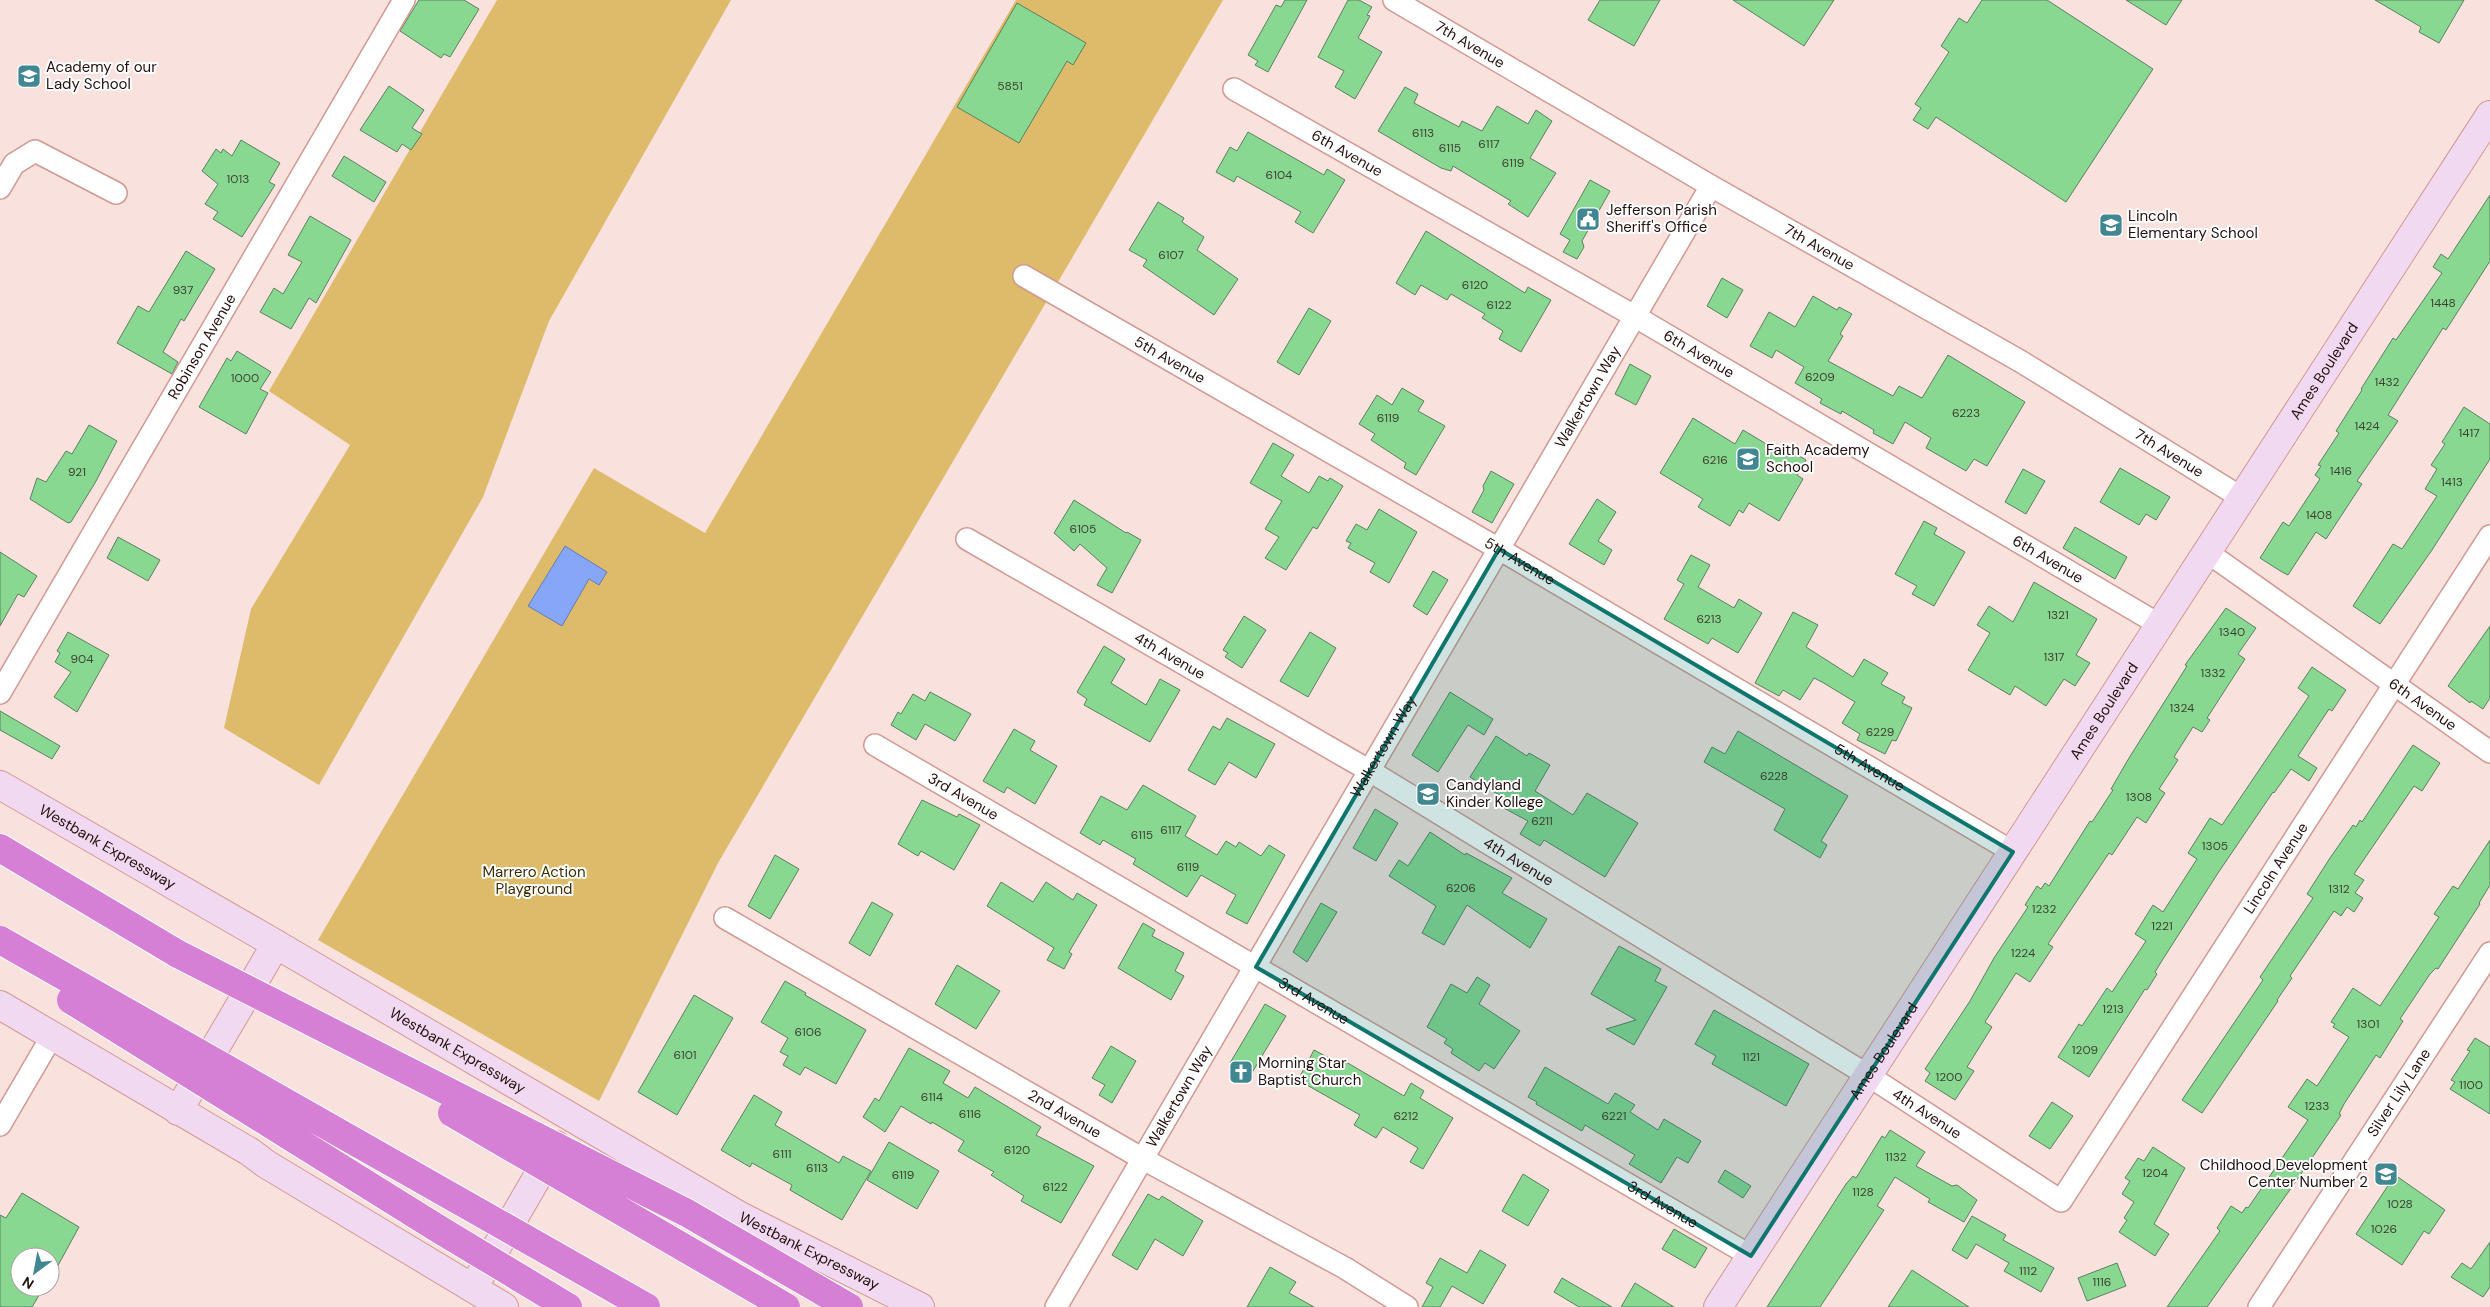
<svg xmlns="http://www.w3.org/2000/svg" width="2490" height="1307" viewBox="0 0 2490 1307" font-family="'DM Sans',sans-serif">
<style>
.green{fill:#ddbb6b}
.water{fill:#86a7f8;stroke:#697ab2}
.building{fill:#89d892;stroke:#5a805e}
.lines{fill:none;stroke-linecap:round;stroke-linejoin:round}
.street-casing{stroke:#d19992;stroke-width:24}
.secondary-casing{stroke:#d19992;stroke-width:30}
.highway-casing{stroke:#fff;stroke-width:30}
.street{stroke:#fff;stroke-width:21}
.secondary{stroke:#f2d9f2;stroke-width:28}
.highway{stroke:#d580d5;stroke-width:28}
.highway-bridge-casing{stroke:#fff;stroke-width:30;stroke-linecap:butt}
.highway-bridge{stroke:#d580d5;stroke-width:28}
.marked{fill:#0f766e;fill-opacity:0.2;stroke:#0f766e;stroke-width:4;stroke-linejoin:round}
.labels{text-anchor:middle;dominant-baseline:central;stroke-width:4;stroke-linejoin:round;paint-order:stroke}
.number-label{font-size:12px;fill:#3d422f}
.street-label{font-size:15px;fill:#24100e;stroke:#fff}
.poi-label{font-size:15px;fill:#24100e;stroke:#fff;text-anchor:start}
.park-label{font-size:15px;fill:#3d2d01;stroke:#fff}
</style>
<rect width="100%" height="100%" fill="#f9e1de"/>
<path class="green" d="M497 0H731L549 321 483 497 319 785 224 728 251 609 350 445 269 391Z
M1016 0H1223L718 863 599 1101 318 940 594 468 705 533Z"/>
<path class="water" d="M565 546 607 572 599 585 589 579 562 626 528 606Z"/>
<path class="building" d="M419 0H464L479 9 450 57 444 54 441 58 400 31Z
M1285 0H1307L1268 72 1255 65 1258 61 1248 55 1276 5 1281 7Z
M1348 0H1359L1372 7 1367 15 1370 16 1358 38 1382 52 1355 99 1335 87 1344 71 1318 57Z
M1600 0H1660L1634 46 1588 20Z
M1733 0H1834L1804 46Z
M1982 0H2047L2153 69 2066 202 1936 117 1928 129 1913 120 1921 108 1915 104 1949 52 1941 46 1959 18 1967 23Z
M2126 0H2182L2166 25Z
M2375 0H2464L2439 43 2419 32 2421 27Z
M1017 3 1086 43 1073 65 1067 61 1019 143 957 107Z
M389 86 424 110 412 128 422 134 411 150 402 144 397 152 360 130Z
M1405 87 1418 94 1414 103 1459 127 1462 121 1482 131 1497 106 1528 124 1536 110 1552 121 1530 158 1556 173 1528 217 1508 204 1511 201 1453 166 1451 171 1441 168 1378 131Z
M1248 132 1324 175 1327 169 1345 180 1313 233 1295 222 1301 212 1237 176 1234 182 1216 172 1230 147 1237 151Z
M241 140 280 163 269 182 275 185 242 237 213 219 218 212 205 204 218 184 202 171 216 149 221 153 223 149 232 156Z
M344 156 386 182 374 202 332 176Z
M1590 180 1610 191 1582 241 1584 247 1577 259 1563 252 1570 240 1560 234Z
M2490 195V261L2446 330 2443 328 2388 415 2398 421 2357 481 2362 484 2326 539 2316 532 2288 575 2282 572 2260 558 2283 522 2289 526 2320 479 2315 475 2321 466 2318 465 2339 433 2336 431 2362 390 2361 389 2393 338 2396 340 2442 273 2433 267 2441 254 2448 259Z
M1158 202 1184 218 1182 222 1204 237 1197 250 1238 279 1214 315 1143 266 1147 260 1129 250Z
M310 216 351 240 316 303 309 298 291 329 260 312 274 288 283 294 302 262 288 255Z
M1426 231 1525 293 1528 287 1551 300 1521 352 1499 339 1503 331 1482 318 1485 314 1451 294 1447 300 1421 285 1415 295 1396 283Z
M186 251 215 269 184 321 181 319 163 352 178 362 172 374 117 343 138 306 149 312Z
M1722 278 1743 290 1727 318 1707 306Z
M1813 296 1837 310 1839 307 1852 314 1840 334 1843 336 1828 361 1893 396 1899 386 1922 398 1948 355 2025 402 1987 466 1974 459 1966 471 1926 448 1931 438 1905 422 1893 444 1873 433 1874 430 1842 411 1841 414 1820 403 1822 399 1795 383 1804 367 1776 350 1772 358 1750 346 1769 312 1795 327Z
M1309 308 1331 321 1299 375 1277 362Z
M237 351 271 372 260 389 268 393 246 434 199 407 227 358 231 361Z
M1630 364 1651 376 1636 405 1615 394Z
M1402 388 1424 401 1418 411 1445 426 1416 475 1404 468 1406 463 1371 440 1375 434 1359 424 1377 395 1392 405Z
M2464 407 2490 424V459L2432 550 2380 624 2353 606 2393 544 2402 549 2437 496 2425 489 2437 469 2431 465 2445 444 2442 442Z
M1693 418 1735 444 1743 430 1788 457 1791 451 1806 460 1797 475 1803 479 1779 521 1749 503 1743 513 1739 510 1730 526 1698 507 1703 499 1660 473Z
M89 425 117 441 95 483 71 522 68 523 30 499 37 478 46 482 66 451 72 454Z
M1273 443 1294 455 1281 476 1309 493 1319 476 1328 481 1330 478 1343 486 1317 529 1313 527 1286 570 1265 558 1279 537 1265 529 1282 501 1250 483Z
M2120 468 2170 497 2156 520 2146 514 2139 525 2100 502Z
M2023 469 2045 481 2026 514 2005 502Z
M1491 471 1514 484 1492 523 1472 512 1484 490 1483 486Z
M1597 499 1616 512 1598 541 1612 550 1604 565 1569 544Z
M1074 500 1126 533 1127 532 1141 540 1112 593 1097 585 1107 568 1080 544 1074 551 1054 533Z
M1379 509 1417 532 1389 583 1370 572 1375 563 1348 548 1351 543 1346 541 1356 524 1367 530Z
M1924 521 1937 528 1934 534 1965 552 1934 606 1912 594 1917 586 1895 574Z
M2075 527 2127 557 2115 579 2063 548Z
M118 537 160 560 148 581 107 558Z
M0 552 37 576 24 597 18 594 0 626Z
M1691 555 1710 565 1698 587 1734 608 1739 599 1762 613 1738 653 1712 638 1708 644 1664 619 1684 584 1677 580Z
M1433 571 1448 580 1427 615 1413 606Z
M2034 582 2097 619 2076 655 2090 663 2075 686 2064 679 2046 706 2015 686 2010 695 1968 670 1990 633 1977 625 1989 606 2013 622Z
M2226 608 2256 628 2238 654 2245 659 2207 718 2210 720 2202 732 2193 727 2174 757 2178 760 2159 789 2165 793 2146 823 2137 817 2112 855 2109 853 2048 944 2053 947 2030 982 2016 973 1985 1022 1992 1027 1967 1067 1974 1071 1955 1100 1925 1081 1930 1073 1925 1069 1970 1001 1994 958 2028 907 2025 905 2037 886 2041 889 2045 883 2049 886 2090 821 2092 822 2113 790 2111 789 2129 758 2187 666 2185 665Z
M1793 612 1818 625 1806 647 1853 677 1864 659 1888 673 1881 684 1905 697 1902 703 1912 708 1896 741 1892 740 1885 754 1857 740 1860 734 1842 723 1855 702 1822 682 1814 678 1800 700 1783 690 1779 696 1755 683Z
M1244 616 1266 630 1242 668 1225 657 1228 653 1223 650Z
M2490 626V698L2483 709 2471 701 2470 703 2448 686Z
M68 632 109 655 77 712 54 697 71 672 55 662 60 653 57 651Z
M1310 632 1336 648 1308 697 1280 681Z
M1104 646 1125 659 1111 683 1146 705 1160 679 1180 690 1150 742 1084 705 1087 699 1077 692Z
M2312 667 2346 690 2332 711 2329 709 2298 756 2317 768 2309 781 2291 769 2274 793 2273 792 2218 873 2163 959 2155 972 2157 974 2147 990 2145 989 2089 1077 2058 1057 2079 1024 2082 1026 2107 988 2112 992 2146 941 2135 934 2153 905 2163 912 2197 859 2188 853 2210 818 2222 825 2309 696 2298 688Z
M930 692 971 714 955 741 925 724 916 740 891 725 898 712 901 714 913 694 925 701Z
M1450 692 1493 719 1484 735 1468 725 1438 772 1412 755Z
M0 711 60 746 52 759 0 730Z
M1227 718 1275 744 1256 778 1229 762 1215 785 1188 770 1213 726 1220 730Z
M1014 729 1035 741 1030 750 1057 766 1035 804 1007 787 1004 793 983 781Z
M1738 731 1848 796 1821 841 1827 845 1820 858 1774 830 1785 809 1704 762 1712 747 1725 754Z
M1496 736 1527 756 1529 753 1550 765 1535 791 1573 815 1587 793 1638 823 1605 877 1544 840 1540 846 1520 834 1528 821 1500 806 1504 798 1470 777Z
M2413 745 2440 763 2422 791 2414 786 2354 874 2364 880 2355 893 2363 898 2354 912 2347 907 2341 916 2334 911 2290 976 2292 978 2277 1000 2278 1001 2202 1113 2182 1100 2263 980 2260 977 2313 898 2307 894 2330 858 2353 825 2356 827 2360 820 2362 822Z
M1143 785 1196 816 1185 836 1217 855 1226 841 1236 847 1239 842 1261 856 1269 845 1285 855 1247 924 1226 913 1236 895 1201 875 1187 897 1133 864 1136 859 1103 840 1100 845 1080 833 1101 796 1127 810Z
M922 800 957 817 959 814 980 825 954 870 921 851 918 856 898 844Z
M1375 809 1398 823 1376 861 1353 848Z
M1430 832 1465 855 1466 853 1512 878 1502 893 1547 919 1530 948 1467 905 1444 945 1422 933 1436 906 1389 876 1399 860 1408 866Z
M2490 840V885L2479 903 2480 904 2438 969 2436 968 2430 974 2400 1019 2403 1021 2380 1058 2376 1055 2344 1104 2339 1114 2341 1115 2299 1177 2207 1307H2167L2220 1231 2217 1228 2231 1206 2242 1213 2246 1207 2248 1208 2308 1120 2288 1107 2307 1079 2317 1086 2349 1037 2333 1027 2335 1024 2331 1022 2353 988 2380 1006 2439 917 2434 914 2453 886 2458 889Z
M775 855 799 869 770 919 748 906Z
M1001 882 1033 902 1046 882 1073 900 1077 893 1097 905 1069 952 1072 954 1064 969 1047 960 1054 948 987 906Z
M872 902 893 914 870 956 849 943Z
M1321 903 1337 912 1307 962 1293 952Z
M1143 923 1155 930 1152 936 1184 953 1175 971 1184 976 1171 1000 1118 968Z
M1619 946 1661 969 1655 981 1667 987 1634 1045 1606 1029 1636 1020 1591 994Z
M957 965 1000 991 976 1029 935 1004Z
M1477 977 1490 985 1479 1004 1520 1031 1494 1069 1485 1063 1479 1071 1451 1053 1453 1049 1444 1043 1447 1039 1427 1027 1451 984 1467 993Z
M785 981 806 993 805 995 866 1030 836 1084 805 1067 800 1075 783 1065 788 1056 780 1052 788 1038 761 1022Z
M694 995 733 1018 677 1115 638 1092Z
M1265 1004 1286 1016 1250 1076 1230 1063Z
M1714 1010 1809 1064 1786 1106 1712 1064 1716 1056 1695 1044Z
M2475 1038 2490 1047V1114L2450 1089 2455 1082 2451 1080 2470 1051 2467 1050Z
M1111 1046 1136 1061 1112 1103 1099 1095 1105 1085 1092 1078Z
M909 1048 950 1071 943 1083 968 1098 975 1087 1041 1127 1036 1135 1094 1166 1061 1223 1021 1201 1024 1196 991 1175 994 1172 958 1151 964 1141 932 1122 931 1124 901 1106 885 1132 863 1117 875 1098 879 1101Z
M1314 1050 1344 1066 1346 1062 1404 1096 1411 1083 1424 1091 1420 1098 1453 1118 1423 1169 1410 1162 1418 1148 1383 1127 1376 1138 1354 1125 1360 1115 1298 1080Z
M1545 1067 1608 1104 1615 1093 1635 1105 1630 1112 1658 1130 1664 1119 1701 1141 1688 1163 1677 1157 1661 1183 1629 1164 1635 1155 1585 1125 1582 1131 1536 1104 1537 1102 1528 1097Z
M754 1095 782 1112 775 1125 839 1163 843 1156 871 1171 842 1220 790 1190 792 1185 752 1163 750 1167 721 1150Z
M2052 1102 2073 1116 2050 1149 2029 1136Z
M1890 1130 1925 1152 1916 1166 1952 1186 1957 1185 1977 1200 1964 1222 1928 1202 1930 1199 1895 1177 1877 1206 1884 1210 1820 1307H1767L1846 1184 1853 1176 1856 1178 1882 1136 1885 1138Z
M889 1142 939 1171 917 1209 867 1180Z
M2153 1147 2185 1168 2154 1224 2169 1234 2155 1256 2119 1232 2127 1220 2124 1218 2134 1202 2122 1194 2130 1181 2125 1178 2138 1158 2144 1161Z
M1725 1170 1751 1186 1743 1198 1718 1182Z
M1523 1174 1549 1190 1528 1226 1502 1211Z
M2395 1175 2445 1210 2429 1234 2424 1231 2402 1265 2356 1234Z
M22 1193 79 1227 50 1280V1257H20V1287H44L32 1307H0V1215L6 1218Z
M1148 1194 1159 1200 1162 1196 1203 1221 1183 1256 1155 1239 1137 1270 1112 1255Z
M1972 1216 2006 1235 2003 1240 2054 1268 2041 1292 2004 1271 2009 1263 1976 1244 1967 1259 1952 1250Z
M1674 1229 1707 1248 1695 1268 1662 1249Z
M2490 1242V1287L2483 1297 2451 1277 2462 1263 2471 1269Z
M1480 1250 1506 1265 1483 1304 1452 1286 1440 1307H1422L1433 1287 1426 1283 1440 1258 1467 1273Z
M2117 1263 2126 1286 2087 1301 2078 1278Z
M1270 1267 1296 1282 1289 1293 1314 1307H1247Z
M1912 1270 1969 1307H1888Z
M1562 1278 1612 1307H1579L1554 1292Z
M1635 1283 1674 1307H1621Z"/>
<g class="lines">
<g class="street-casing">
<g id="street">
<path id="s1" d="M1394 0 1711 186 2020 361 2242 498"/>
<path id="s2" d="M1234 89 1636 317 2160 625"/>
<path d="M0 188 14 164 35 151 116 193"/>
<path id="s3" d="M1024 276 1499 549 2013 852"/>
<path id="s4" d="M967 539 1370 771 1869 1076 2061 1201 2490 536"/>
<path id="s5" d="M2207 552 2490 752"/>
<path id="s6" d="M0 693 404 0"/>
<path id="s7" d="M875 745 1751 1256"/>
<path id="s8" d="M725 918 1143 1159 1345 1268 1407 1307"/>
<path d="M0 1125 52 1036"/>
<path id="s9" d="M1056 1307 1711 186"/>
<path id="s10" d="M2259 1307 2490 953"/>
</g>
</g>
<g class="secondary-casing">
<g id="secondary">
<path id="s11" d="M0 785 262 936 740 1216 920 1307"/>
<path d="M0 1005 250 1152 266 1164 504 1307"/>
<path d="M178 1111 276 944"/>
<path d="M477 1281 556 1145"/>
<path id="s12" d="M1718 1307 2490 115"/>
</g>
</g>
<g class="highway-casing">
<path id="highway" d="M0 848 178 954"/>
</g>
<use href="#street" class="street"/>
<use href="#secondary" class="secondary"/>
<use href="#highway" class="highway"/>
<g class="highway-bridge-casing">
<path id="highway-bridge" d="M0 940 646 1307
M178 954 687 1213 849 1307
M71 1000 437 1228 568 1307
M452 1113 786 1307"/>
</g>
<use href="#highway-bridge" class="highway-bridge"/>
</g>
<path class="marked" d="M1499 549 2013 852 1751 1256 1256 967Z"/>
<defs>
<g id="school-square" transform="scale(1.25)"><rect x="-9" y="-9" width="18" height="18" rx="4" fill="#418791" stroke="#fff"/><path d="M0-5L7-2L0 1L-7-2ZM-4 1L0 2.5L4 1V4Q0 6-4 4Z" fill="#fff"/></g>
<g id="civic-square" transform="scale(1.25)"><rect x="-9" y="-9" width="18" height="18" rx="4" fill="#418791" stroke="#fff"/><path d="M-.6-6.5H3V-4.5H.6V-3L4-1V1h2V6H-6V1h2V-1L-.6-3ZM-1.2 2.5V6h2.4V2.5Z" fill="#fff"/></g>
<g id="church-square" transform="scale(1.25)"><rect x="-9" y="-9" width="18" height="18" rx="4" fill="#418791" stroke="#fff"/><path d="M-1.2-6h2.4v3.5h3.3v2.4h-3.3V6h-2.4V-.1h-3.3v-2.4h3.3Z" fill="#fff"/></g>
</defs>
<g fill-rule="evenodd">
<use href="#school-square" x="29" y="76"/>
<use href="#civic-square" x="1588" y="219"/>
<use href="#school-square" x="2111" y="225"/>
<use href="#school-square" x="1748" y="459"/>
<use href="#school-square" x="1428" y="794"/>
<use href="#church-square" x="1241" y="1072"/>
<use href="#school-square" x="2386" y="1174"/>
</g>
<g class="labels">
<g class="number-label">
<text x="1010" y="86">5851</text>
<text x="1423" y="133">6113</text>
<text x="1489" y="144">6117</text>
<text x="1450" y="148">6115</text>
<text x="1513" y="163">6119</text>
<text x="1279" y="175">6104</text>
<text x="238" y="179">1013</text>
<text x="1171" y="255">6107</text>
<text x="1475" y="285">6120</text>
<text x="183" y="290">937</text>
<text x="2443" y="303">1448</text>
<text x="1499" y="305">6122</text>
<text x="1820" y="377">6209</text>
<text x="245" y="378">1000</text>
<text x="2387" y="382">1432</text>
<text x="1966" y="413">6223</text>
<text x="1388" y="418">6119</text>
<text x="2367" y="426">1424</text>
<text x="2469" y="433">1417</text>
<text x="1715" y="460">6216</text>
<text x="2341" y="471">1416</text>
<text x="77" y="472">921</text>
<text x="2452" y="482">1413</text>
<text x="2319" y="515">1408</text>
<text x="1083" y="529">6105</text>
<text x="2058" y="615">1321</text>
<text x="1709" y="619">6213</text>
<text x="2232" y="632">1340</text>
<text x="2054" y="657">1317</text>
<text x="82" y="659">904</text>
<text x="2213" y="673">1332</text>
<text x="2182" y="708">1324</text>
<text x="1880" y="732">6229</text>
<text x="1774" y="776">6228</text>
<text x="2139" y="797">1308</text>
<text x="1542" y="821">6211</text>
<text x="1171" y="830">6117</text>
<text x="1142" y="835">6115</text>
<text x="2215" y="846">1305</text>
<text x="1188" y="867">6119</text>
<text x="1461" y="888">6206</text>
<text x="2339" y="889">1312</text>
<text x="2044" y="909">1232</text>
<text x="2162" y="926">1221</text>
<text x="2023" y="953">1224</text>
<text x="2113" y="1009">1213</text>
<text x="2368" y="1024">1301</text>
<text x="808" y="1032">6106</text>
<text x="2085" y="1050">1209</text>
<text x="685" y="1055">6101</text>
<text x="1751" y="1057">1121</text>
<text x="1949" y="1077">1200</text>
<text x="2471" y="1085">1100</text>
<text x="932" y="1097">6114</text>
<text x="2317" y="1106">1233</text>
<text x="970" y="1114">6116</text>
<text x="1406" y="1116">6212</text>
<text x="1614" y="1116">6221</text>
<text x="1017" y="1150">6120</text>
<text x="782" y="1154">6111</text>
<text x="1896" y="1157">1132</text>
<text x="817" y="1168">6113</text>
<text x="2155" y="1173">1204</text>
<text x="903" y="1175">6119</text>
<text x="1055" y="1187">6122</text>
<text x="1863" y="1192">1128</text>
<text x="2400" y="1204">1028</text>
<text x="2384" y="1229">1026</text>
<text x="2028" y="1271">1112</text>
<text x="2102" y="1282">1116</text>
</g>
<g class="street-label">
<text stroke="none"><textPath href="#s1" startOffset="88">7th Avenue</textPath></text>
<text stroke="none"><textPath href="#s2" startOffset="130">6th Avenue</textPath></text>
<text stroke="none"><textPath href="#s1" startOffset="492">7th Avenue</textPath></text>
<text stroke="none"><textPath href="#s6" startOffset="401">Robinson Avenue</textPath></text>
<text stroke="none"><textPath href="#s2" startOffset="535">6th Avenue</textPath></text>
<text stroke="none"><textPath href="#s3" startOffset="168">5th Avenue</textPath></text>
<text stroke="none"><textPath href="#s12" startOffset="1115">Ames Boulevard</textPath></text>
<text stroke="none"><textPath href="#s9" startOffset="1054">Walkertown Way</textPath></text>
<text stroke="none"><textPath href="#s1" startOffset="898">7th Avenue</textPath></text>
<text stroke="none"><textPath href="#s2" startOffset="940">6th Avenue</textPath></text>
<text stroke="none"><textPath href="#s3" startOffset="572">5th Avenue</textPath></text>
<text stroke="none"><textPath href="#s4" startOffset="234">4th Avenue</textPath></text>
<text stroke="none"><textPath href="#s5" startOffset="264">6th Avenue</textPath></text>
<text stroke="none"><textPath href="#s12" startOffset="710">Ames Boulevard</textPath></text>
<text stroke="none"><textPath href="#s9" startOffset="649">Walkertown Way</textPath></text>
<text stroke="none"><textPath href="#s3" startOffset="978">5th Avenue</textPath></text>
<text stroke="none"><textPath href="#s7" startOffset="102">3rd Avenue</textPath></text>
<text stroke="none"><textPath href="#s11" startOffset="124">Westbank Expressway</textPath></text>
<text stroke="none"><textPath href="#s4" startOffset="639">4th Avenue</textPath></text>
<text stroke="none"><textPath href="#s4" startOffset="1675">Lincoln Avenue</textPath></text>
<text stroke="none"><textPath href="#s7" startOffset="508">3rd Avenue</textPath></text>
<text stroke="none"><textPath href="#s11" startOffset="529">Westbank Expressway</textPath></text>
<text stroke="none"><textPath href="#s12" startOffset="305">Ames Boulevard</textPath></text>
<text stroke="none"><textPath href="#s10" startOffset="256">Silver Lily Lane</textPath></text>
<text stroke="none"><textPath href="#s9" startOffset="244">Walkertown Way</textPath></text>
<text stroke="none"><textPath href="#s8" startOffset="392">2nd Avenue</textPath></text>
<text stroke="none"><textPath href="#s4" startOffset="1119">4th Avenue</textPath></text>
<text stroke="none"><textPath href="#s7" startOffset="912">3rd Avenue</textPath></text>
<text stroke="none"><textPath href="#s11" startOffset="934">Westbank Expressway</textPath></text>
</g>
<g class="poi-label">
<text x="46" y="67">Academy of our<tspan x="46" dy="17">Lady School</tspan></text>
<text x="1606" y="210">Jefferson Parish<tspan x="1606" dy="17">Sheriff's Office</tspan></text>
<text x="2128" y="216">Lincoln<tspan x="2128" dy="17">Elementary School</tspan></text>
<text x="1766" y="450">Faith Academy<tspan x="1766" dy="17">School</tspan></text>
<text x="1446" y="785">Candyland<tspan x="1446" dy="17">Kinder Kollege</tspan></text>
<text x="1258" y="1063">Morning Star<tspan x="1258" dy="17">Baptist Church</tspan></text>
<text x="2368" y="1165" text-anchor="end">Childhood Development<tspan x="2368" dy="17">Center Number 2</tspan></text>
</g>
<g class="park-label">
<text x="534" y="872">Marrero Action<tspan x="534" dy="17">Playground</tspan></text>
</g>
</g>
<g transform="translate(35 1272) rotate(212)"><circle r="24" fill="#ffffff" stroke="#a79f9f"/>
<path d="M0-4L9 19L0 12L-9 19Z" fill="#418791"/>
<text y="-8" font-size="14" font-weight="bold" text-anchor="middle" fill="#24100e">N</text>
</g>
</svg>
